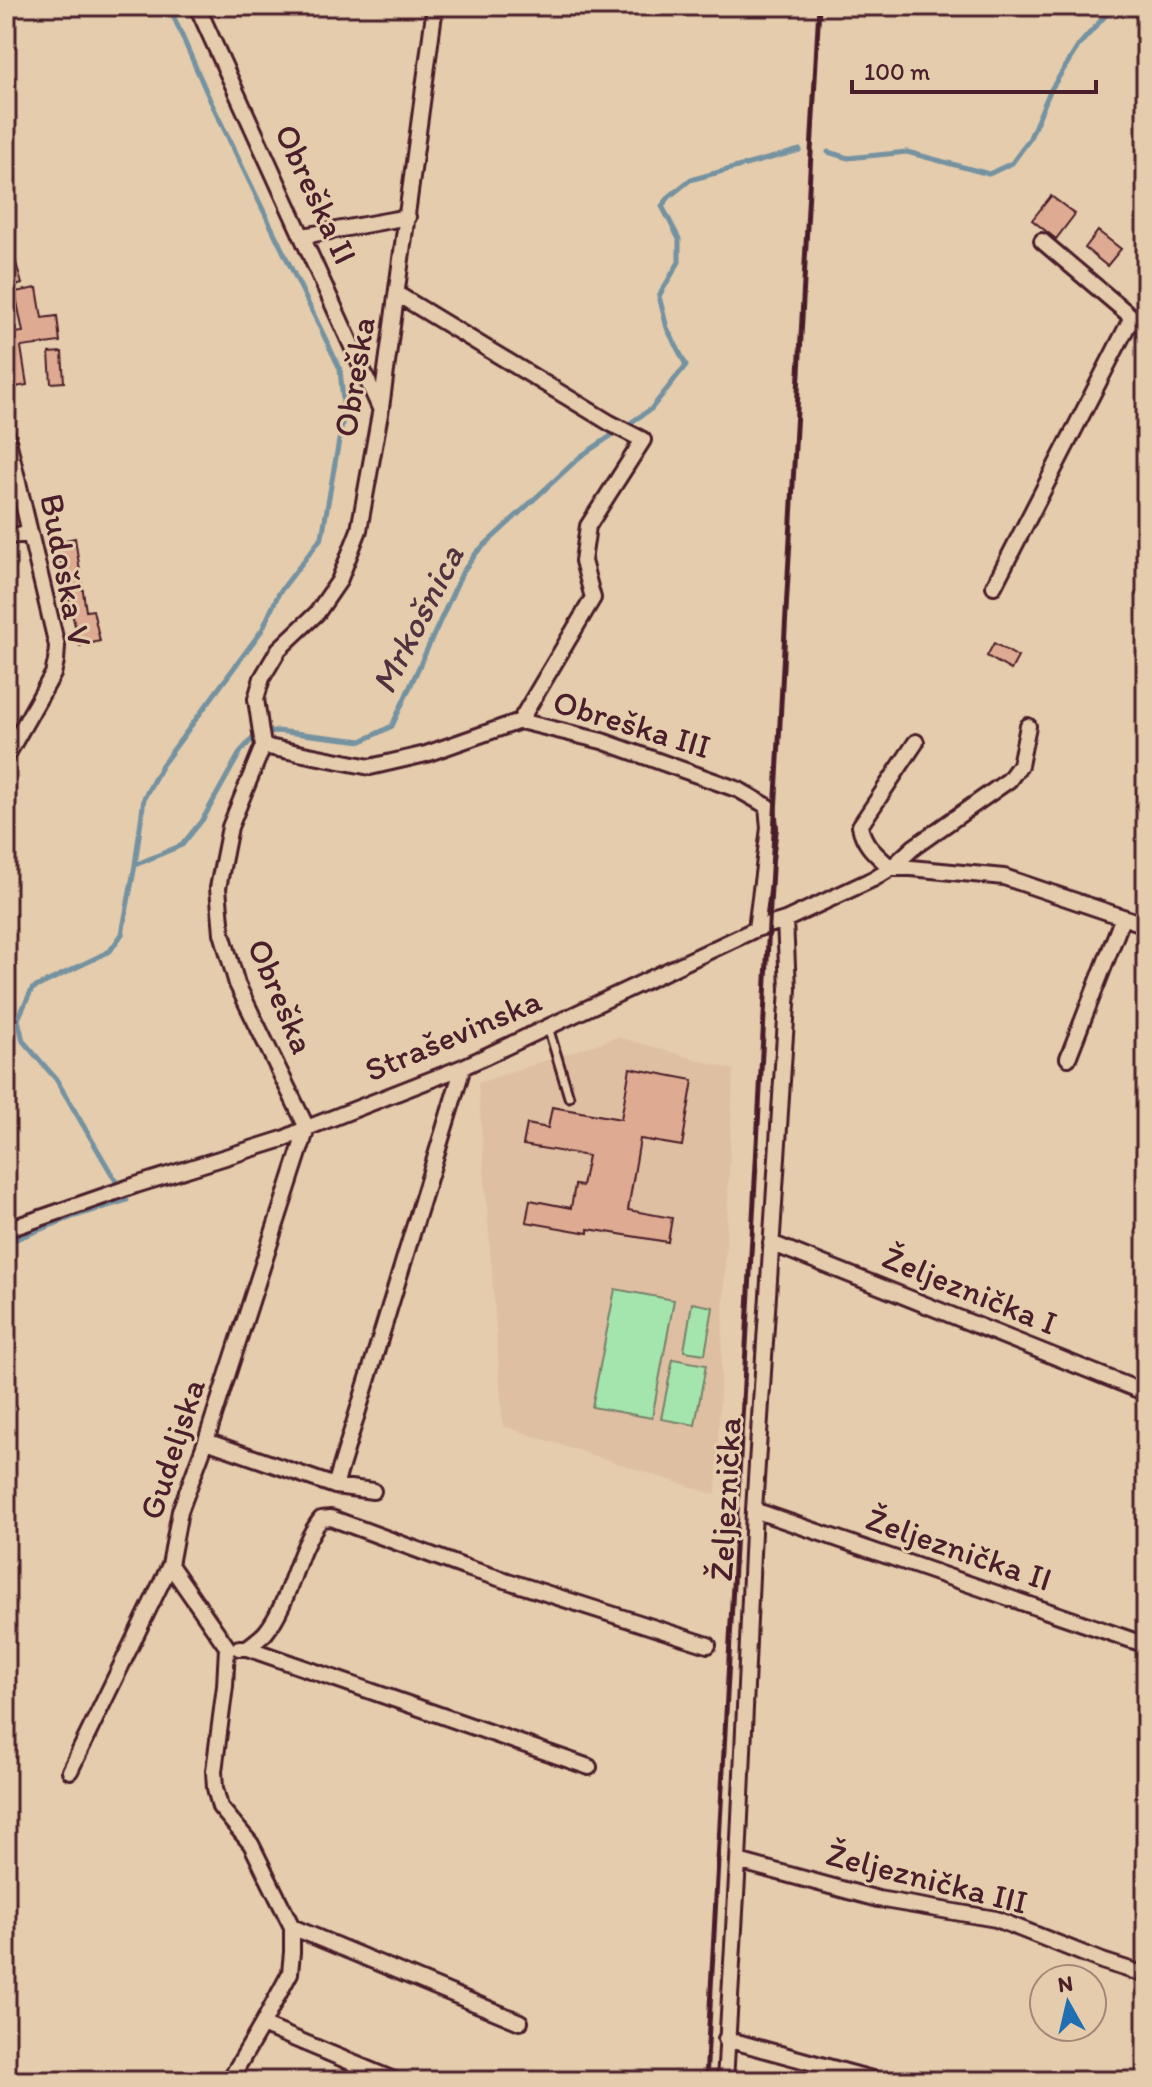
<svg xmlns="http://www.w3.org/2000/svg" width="1152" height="2087" viewBox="0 0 1152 2087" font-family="Itim,sans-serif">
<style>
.built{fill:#dfbfa2}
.park{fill:#a4e5ae;stroke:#77826c;stroke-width:2}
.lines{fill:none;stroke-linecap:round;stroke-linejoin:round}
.stream{stroke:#7492a1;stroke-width:5}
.building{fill:#deaa91;stroke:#4a1f2b;stroke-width:2}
.lane-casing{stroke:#4a1f2b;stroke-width:13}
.street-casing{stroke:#4a1f2b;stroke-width:20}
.lane{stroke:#e4ccac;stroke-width:7}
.street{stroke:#e4ccac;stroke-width:14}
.rail{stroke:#4a1f2b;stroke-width:5}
.labels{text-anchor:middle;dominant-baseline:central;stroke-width:6;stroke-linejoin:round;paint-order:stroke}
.street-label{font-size:34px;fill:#4a1f2b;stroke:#e4ccac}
.water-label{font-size:36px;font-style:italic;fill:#51323f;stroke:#e4ccac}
</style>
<rect width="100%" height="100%" fill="#e4ccac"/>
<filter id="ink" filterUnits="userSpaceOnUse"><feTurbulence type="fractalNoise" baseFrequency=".0125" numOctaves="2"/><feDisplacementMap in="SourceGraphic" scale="16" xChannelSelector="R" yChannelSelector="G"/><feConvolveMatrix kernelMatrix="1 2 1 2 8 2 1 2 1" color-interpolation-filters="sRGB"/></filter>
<g filter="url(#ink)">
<path class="built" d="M618 1037 733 1070 716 1495 503 1426 478 1083Z"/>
<path class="park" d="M615 1289 674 1300 652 1418 592 1407Z
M692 1303 713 1307 705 1354 684 1351Z
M673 1359 706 1365 695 1425 661 1419Z"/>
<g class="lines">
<path class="stream" d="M828 152 848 158 907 152 989 174 1012 163 1029 140 1050 91 1079 45 1114 6
M135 865 144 798 162 765 262 630 279 593 322 537 344 412 340 369 210 100 169 6
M6 1243 75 1216 127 1200 56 1079 23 1041 18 1019 32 989 110 951 122 934 135 865 182 845 203 819 241 751 253 738 277 731 362 741 392 726 462 573 477 552 581 456 651 409 686 365 667 328 659 296 679 262V239L662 206 670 196 690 180 800 150"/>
</g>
<path class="building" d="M1051 196 1075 214 1056 239 1032 220Z
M1098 231 1121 249 1107 266 1085 248Z
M6 242H10L22 284 6 289Z
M37 288 42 318 57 316 60 342 21 347 27 385 10 388 6 362V334L23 332 15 292Z
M62 352 64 382 51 383 49 353Z
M75 538 86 611 93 610 100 641 80 646 68 597H66L57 542Z
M994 643 1018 657 1011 670 987 656Z
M630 1068 693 1080 682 1146 640 1139 628 1210 672 1218 668 1242 588 1229V1233L526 1222 530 1200 571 1208 575 1185 582 1186 588 1156 523 1145 527 1124 548 1128 552 1107 621 1119Z"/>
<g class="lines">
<g class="lane-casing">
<path id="lane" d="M548 1027 569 1097"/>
</g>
<g class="street-casing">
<path id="street" d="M197 6 380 408
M303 236 408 217
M1042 241 1146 329
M397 294 610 423 643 440 588 526 583 561 593 598 520 721
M6 432 57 646 56 661 53 674 6 757
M6 537 30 533
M994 586 1132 317
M916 742 860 826C864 846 877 855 891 868L914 847 1009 780 1020 765 1028 726
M263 746 256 699 262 678 279 649 317 613 339 581 359 530 381 408 435 6
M263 746 370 767 426 754 520 721 602 741 739 790 767 806 769 828 756 929
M1068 1058 1123 917
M6 1230 136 1185 283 1139 307 1128 463 1067 756 929 785 920 873 879 891 868H911L1004 877 1146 925
M771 1243 1146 1393
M206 1441 335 1486 373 1491
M335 1486 463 1067
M754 1510 1146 1645
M239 1648H247L589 1767
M247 1648C253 1643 261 1638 266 1632 292 1599 295 1552 321 1519L331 1518 464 1567 708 1645
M70 1771 170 1565
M738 1861 878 1899 996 1919 1102 1961 1146 1975
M292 1927 520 2022
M262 2025 396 2081
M726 2039 879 2081
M229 2081 262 2025 290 1973 292 1952V1927L251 1844 220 1807 215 1788 214 1771 225 1686 227 1647 170 1565 180 1511 206 1441 307 1128 237 984 222 933 218 888 230 827 263 746
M725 2081 738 1861 754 1510 788 989 785 920"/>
</g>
<use href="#lane" class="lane"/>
<use href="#street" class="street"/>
<path class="rail" d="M706 2081 819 6"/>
</g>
</g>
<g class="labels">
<g class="street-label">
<text transform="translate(316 194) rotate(65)">Obreška II</text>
<text transform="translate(354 377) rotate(-81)">Obreška</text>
<text transform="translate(66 570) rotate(79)">Budoška V</text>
<text transform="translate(632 724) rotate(17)">Obreška III</text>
<text transform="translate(281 996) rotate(67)">Obreška</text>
<text transform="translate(453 1035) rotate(-23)">Straševinska</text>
<text transform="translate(970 1290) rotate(22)">Željeznička I</text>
<text transform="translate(172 1449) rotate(-72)">Gudeljska</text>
<text transform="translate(725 1499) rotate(-87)">Željeznička</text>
<text transform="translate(959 1549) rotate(19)">Željeznička II</text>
<text transform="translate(927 1878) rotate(14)">Željeznička III</text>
</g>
<g class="water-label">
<text transform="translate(417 619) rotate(-63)">Mrkošnica</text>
</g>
</g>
<rect width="1152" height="2087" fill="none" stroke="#e4ccac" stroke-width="32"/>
<rect x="16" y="16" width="1120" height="2055" fill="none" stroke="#4a1f2b" stroke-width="3" filter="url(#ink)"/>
<g transform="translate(1068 2003) rotate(352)"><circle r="38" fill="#e4ccac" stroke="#a68778" stroke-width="2"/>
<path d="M0-6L14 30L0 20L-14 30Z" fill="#1f6fb2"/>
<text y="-12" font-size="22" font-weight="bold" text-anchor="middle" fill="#4a1f2b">N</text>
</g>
<path d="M852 80v12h244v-12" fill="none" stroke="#4a1f2b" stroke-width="4"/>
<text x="864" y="80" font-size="24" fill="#4a1f2b" stroke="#e4ccac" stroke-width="6" paint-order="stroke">100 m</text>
</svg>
